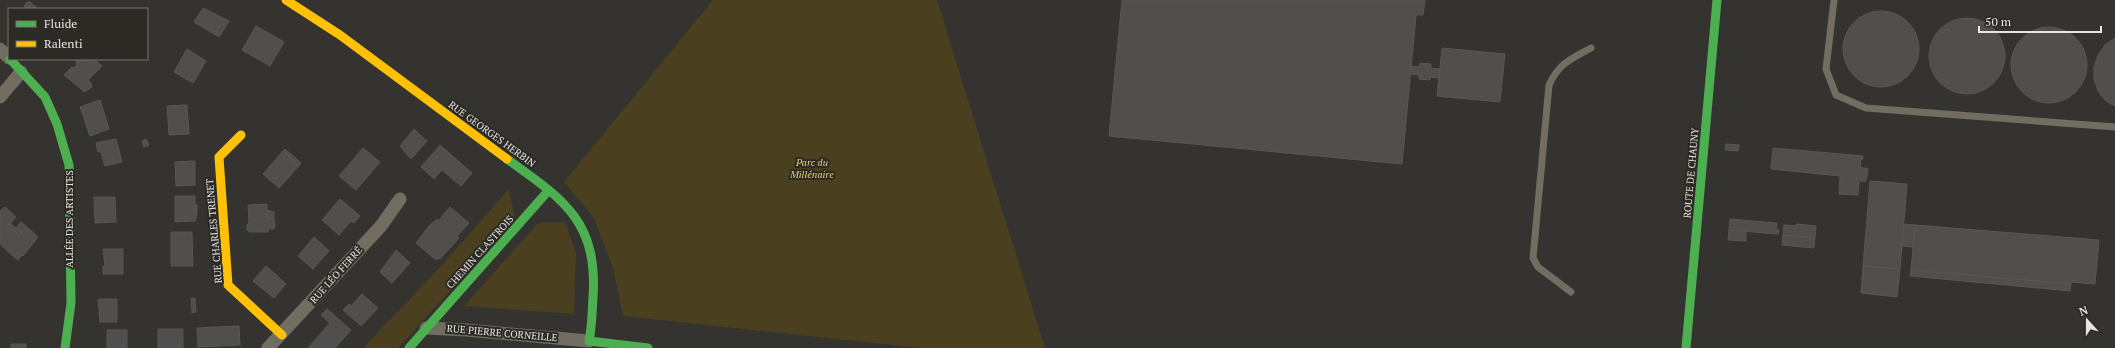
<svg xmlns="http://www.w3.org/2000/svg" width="2115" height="348" viewBox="0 0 2115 348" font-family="'PT Serif',serif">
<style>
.green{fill:#4a3f1e}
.building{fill:#504f4d;stroke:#585754}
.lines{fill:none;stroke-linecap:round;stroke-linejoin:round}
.lane{stroke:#716d60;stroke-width:7}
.street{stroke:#716d60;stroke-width:13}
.fast{stroke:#4caf50;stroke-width:9}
.slow{stroke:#ffc107;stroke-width:9}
.labels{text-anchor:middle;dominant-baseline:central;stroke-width:4;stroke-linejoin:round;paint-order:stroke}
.street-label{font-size:10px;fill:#e7e6e2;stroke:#2c2a24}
.park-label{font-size:10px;font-style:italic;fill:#e7cb7b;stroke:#2c2a24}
</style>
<rect width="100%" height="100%" fill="#343330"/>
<path class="green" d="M713 0H937L1045 348H921L623 316 613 268 594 218 564 182Z
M509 189 515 219 409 336 398 348H363L442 265Z
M565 222 576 253 574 314 464 306 538 223Z"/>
<path class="building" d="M1122 0H1425L1423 15H1416L1402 164 1109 136Z
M27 2H30L38 9H27L24 6Z
M203 8 229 21 219 37 194 22Z
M1843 49a38 38 0 1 1 76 0a38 38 0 1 1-76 0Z
M1929 56a38 38 0 1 1 76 0a38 38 0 1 1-76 0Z
M256 26 284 42 270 66 242 50Z
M2011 65a38 38 0 1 1 76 0a38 38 0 1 1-76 0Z
M2115 38V106L2106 101 2098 91 2094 79V67L2098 55 2105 45Z
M1442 48 1505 54 1500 102 1437 96Z
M187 49 206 61 193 83 174 72Z
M76 59H94L102 66 80 88 64 75 72 67 74 68 77 65Z
M1420 63 1431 64V68L1440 69 1439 78 1430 77V80L1419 79V75L1410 74 1411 66 1419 67Z
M88 80 91 83 92 87 84 92 80 88Z
M100 100 109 129 90 136 80 107Z
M187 105 189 134 169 135 167 106Z
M414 129 427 141 411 159 400 146Z
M116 139 122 162 105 166 101 152H98L96 143Z
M146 139 149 145 144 147 142 141Z
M1726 144 1739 145 1738 151 1725 150Z
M440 145 472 173 461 186 442 170 434 179 421 167Z
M363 148 380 162 356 190 339 176Z
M1773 148 1863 156V159H1861L1860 167 1868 169 1866 181H1859L1858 195 1839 194 1840 176 1771 169Z
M285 149 301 163 299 166 283 151Z
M283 151 299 166 279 188 263 174Z
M195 161V185L176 186 175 162Z
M1870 181 1907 184 1900 269 1863 266Z
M175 196H195V213L197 214 195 221 175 222Z
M94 197H115L116 222 95 223Z
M340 199 360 216 354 223 351 221 339 235 322 220Z
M267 204V219H274L275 227 273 229H268V232H250L247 230V225L249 223 248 205Z
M195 205H197V214L195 213Z
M5 207 16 217 8 226 19 235 27 227 38 237 23 256 18 252 14 257 0 244V211Z
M450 207 469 223 457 236 459 238 440 259 438 258 436 260 416 243 429 226 437 219 438 221Z
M267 210 274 212V219H267Z
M1730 219 1777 223 1776 230H1779L1778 234 1729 230Z
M21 222 27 227 22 233 16 228Z
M10 223 22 233 19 235 8 226Z
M1796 224 1816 226 1815 238 1783 235 1784 225 1796 226Z
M1904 224 1915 225 1913 247 1902 246Z
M1915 225 2099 240 2095 284 2071 282V284L1911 270Z
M1729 230 1746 231V241L1728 240Z
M171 232H192L193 266H171Z
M1783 235 1815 238 1814 248 1782 245Z
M314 237 329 251 313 269 298 256Z
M103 249H123V274H103V266H105Z
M396 250 410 263 392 283 380 272Z
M18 252 22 255 18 260 14 257Z
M266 266 286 284 274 298 253 281Z
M1863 266 1900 269 1897 297 1861 293Z
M1911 270 2071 284 2070 291 1910 276Z
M362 294 378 308 361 326 343 310 349 304 351 306Z
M191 298H195L196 312 192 313Z
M98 299H117V322H100Z
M327 309 351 330 335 348H308L330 323 321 315Z
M239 326 240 345 198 347 197 328Z
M158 329H183V348H158Z
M107 330H127V348H107Z
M11 344H26V348H11Z"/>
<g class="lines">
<path class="lane" d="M1834 0 1826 69 1836 95 1866 108 2115 127
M1571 292 1538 267 1533 258 1549 85C1559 63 1571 59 1591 48"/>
<path class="street" d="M0 49 9 58
M0 97 21 72
M426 328 466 330 589 341
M268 348 381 226 400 199"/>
<path class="fast" d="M10 59 45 97 57 124 69 165 71 303 65 348
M507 159C564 200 598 221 593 298 592 312 592 327 589 341L648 348
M409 348 549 190
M1686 348 1717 0"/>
<path class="slow" d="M286 0 340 35 507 159
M241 135 219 157 228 285 282 335"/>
</g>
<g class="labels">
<g class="street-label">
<text transform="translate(492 134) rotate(36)">RUE GEORGES HERBIN</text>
<text transform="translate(1691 173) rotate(-85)">ROUTE DE CHAUNY</text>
<text transform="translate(69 219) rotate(-90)">ALLÉE DES ARTISTES</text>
<text transform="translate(214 231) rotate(-95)">RUE CHARLES TRENET</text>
<text transform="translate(480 252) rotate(-48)">CHEMIN CLASTROIS</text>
<text transform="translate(336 275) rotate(-48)">RUE LÉO FERRÉ</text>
<text transform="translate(502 333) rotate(5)">RUE PIERRE CORNEILLE</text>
</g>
<g class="park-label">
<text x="812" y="162">Parc du<tspan x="812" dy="12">Millénaire</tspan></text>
</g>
</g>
<rect x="8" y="8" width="140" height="52" fill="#2c2a24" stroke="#777570"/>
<rect x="16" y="21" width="20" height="6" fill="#4caf50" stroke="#777570"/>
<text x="44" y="28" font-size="12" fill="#e7e6e2">Fluide</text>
<rect x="16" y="41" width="20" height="6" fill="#ffc107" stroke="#777570"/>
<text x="44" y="48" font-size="12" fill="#e7e6e2">Ralenti</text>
<g transform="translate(2087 320) rotate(339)" stroke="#2c2a24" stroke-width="3" paint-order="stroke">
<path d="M0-3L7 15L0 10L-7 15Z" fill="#e7e6e2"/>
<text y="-6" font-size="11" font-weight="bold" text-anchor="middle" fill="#e7e6e2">N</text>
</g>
<path d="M1979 26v6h122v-6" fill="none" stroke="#e7e6e2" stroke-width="2"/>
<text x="1985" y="26" font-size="12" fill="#e7e6e2" stroke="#2c2a24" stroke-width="3" paint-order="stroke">50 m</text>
</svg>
